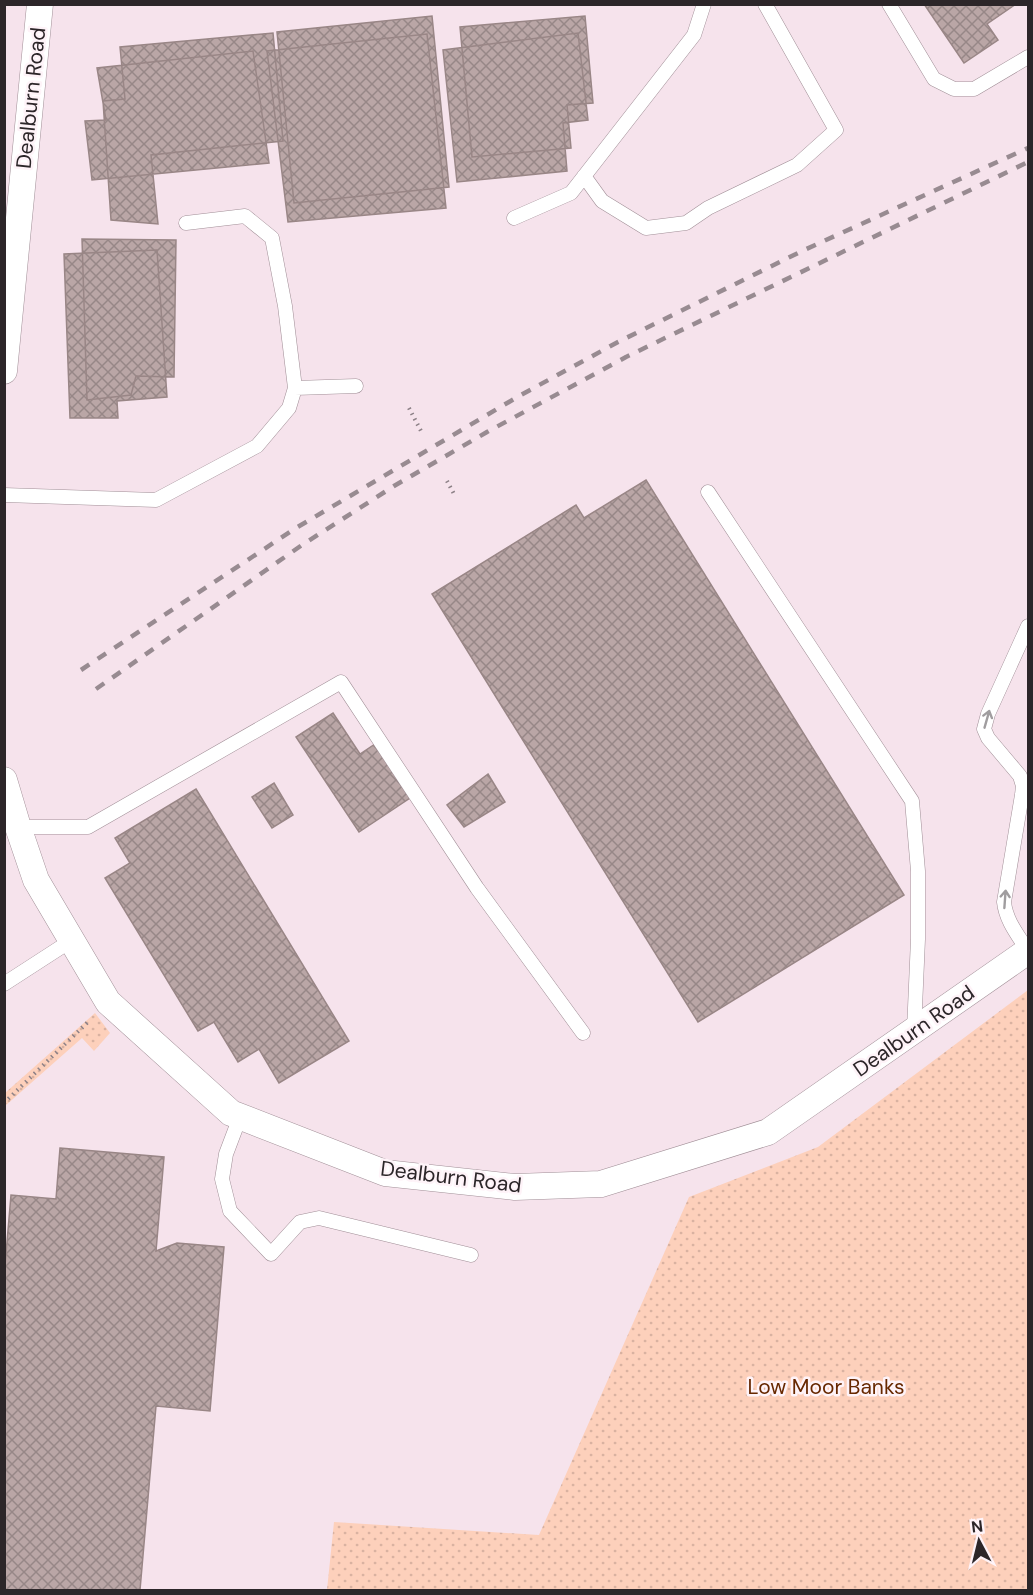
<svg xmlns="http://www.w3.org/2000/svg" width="1033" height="1595" viewBox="0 0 1033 1595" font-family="'DM Sans',sans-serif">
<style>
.park{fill:url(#park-dots)}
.building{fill:url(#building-cross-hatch);stroke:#998686;stroke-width:1.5}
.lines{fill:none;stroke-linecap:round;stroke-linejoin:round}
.lane-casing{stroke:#a18f97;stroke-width:15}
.street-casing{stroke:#a18f97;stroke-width:27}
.path{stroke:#8d8187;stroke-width:4;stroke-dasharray:1.5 4.5;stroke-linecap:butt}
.lane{stroke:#fff;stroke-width:14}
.street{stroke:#fff;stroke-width:26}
.rail{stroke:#988b91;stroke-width:4.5;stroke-dasharray:10 10;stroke-linecap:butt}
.oneway{stroke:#a09d9f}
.labels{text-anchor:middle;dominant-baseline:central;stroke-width:5;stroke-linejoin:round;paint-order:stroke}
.street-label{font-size:21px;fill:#2c2629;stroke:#fef3f8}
.park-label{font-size:21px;fill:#672800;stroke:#fef3f8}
</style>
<defs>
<pattern id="park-dots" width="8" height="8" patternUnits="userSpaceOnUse" patternTransform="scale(1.5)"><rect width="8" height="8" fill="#fdd0bb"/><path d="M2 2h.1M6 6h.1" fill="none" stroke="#d9b2a1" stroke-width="1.8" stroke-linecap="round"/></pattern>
<pattern id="building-cross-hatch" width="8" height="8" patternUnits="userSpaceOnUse" patternTransform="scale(1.5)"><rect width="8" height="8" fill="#baa6a6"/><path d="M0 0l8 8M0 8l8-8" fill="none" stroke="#978787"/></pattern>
</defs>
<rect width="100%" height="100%" fill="#f6e3ec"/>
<path class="park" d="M1028 990V1590H327L334 1522 539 1535 689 1197 818 1147Z
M95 1013 110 1033 94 1051 82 1038 5 1106V1093Z"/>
<path class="building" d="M924 4H1016L987 24 998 40 964 63Z
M432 16 449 187 294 203 277 32Z
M585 16 593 103 567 105 571 148 472 157 460 27Z
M273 33 283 141 151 155 158 224 111 220 103 101 125 99 120 47Z
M578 33 588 120 563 123 567 171 457 182 443 50Z
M427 34 446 208 288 222 267 51Z
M253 51 269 163 92 180 85 121 106 120 97 68Z
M82 239 176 240 174 377 136 376 131 395 87 400Z
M157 250 167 397 117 401 118 418H70L64 254Z
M646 480 904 895 698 1022 432 594 576 505 584 518Z
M333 713 360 754 384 738 419 792 359 832 296 737Z
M488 774 505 802 464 827 447 805Z
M274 783 293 815 272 828 252 797Z
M196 789 349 1041 279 1083 259 1049 238 1062 214 1022 198 1031 105 878 130 863 115 838Z
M60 1148 164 1157 156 1251 177 1243 224 1247 210 1411 156 1406 140 1590H4V1277L11 1195 56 1199Z"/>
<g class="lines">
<g class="lane-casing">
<path id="lane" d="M889 4 934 79 954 89H974L1028 57
M584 176 602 201 646 228 686 223 708 208 797 165 836 130 765 4
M514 218 571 193 694 35 704 4
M186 223 245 216 272 238 285 306 295 388 356 386
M708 492 912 801 918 871V939L914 1031
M4 495 156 500 257 446 289 408 295 388
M18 827H88L341 682 477 888 583 1033
M1028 951C1018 935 1006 921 1004 902L1022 795 1023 786 1020 776 988 738 984 729 988 714 1028 626
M4 984 72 940
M240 1117 226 1154 222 1179 230 1211 271 1254 300 1222 319 1218 471 1255"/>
</g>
<g class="street-casing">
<path id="street" d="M4 371 40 4
M4 780 18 827 36 880 108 1002 231 1113 385 1173 515 1187 601 1184 768 1132 1028 951"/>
</g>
<path class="path" d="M409 408 421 431
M447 481 454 494
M4 1103 90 1020"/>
<use href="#lane" class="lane"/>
<use href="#street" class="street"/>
<path class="rail" d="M81 670 296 528 519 396 618 342 802 251 1028 148
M96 689 302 545 394 486 487 432 626 357 1028 162"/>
</g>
<defs><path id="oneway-shaft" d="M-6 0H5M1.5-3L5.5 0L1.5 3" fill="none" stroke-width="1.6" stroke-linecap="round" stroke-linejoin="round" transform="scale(1.5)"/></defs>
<g class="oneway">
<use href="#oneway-shaft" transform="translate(987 719) rotate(-74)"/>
<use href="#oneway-shaft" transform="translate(1005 899) rotate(-86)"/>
</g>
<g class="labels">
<g class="street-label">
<text transform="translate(31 98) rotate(-84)">Dealburn Road</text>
<text transform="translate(914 1031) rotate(-35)">Dealburn Road</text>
<text transform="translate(451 1177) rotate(7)">Dealburn Road</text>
</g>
<g class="park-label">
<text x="826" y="1387">Low Moor Banks</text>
</g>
</g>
<rect width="1033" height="1595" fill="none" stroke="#2c2629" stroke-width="12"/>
<g transform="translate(979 1541) rotate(353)" stroke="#fef3f8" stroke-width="4.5" paint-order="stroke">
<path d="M0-4.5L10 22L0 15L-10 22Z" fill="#2c2629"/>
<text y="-9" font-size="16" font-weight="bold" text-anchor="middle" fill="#2c2629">N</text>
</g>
</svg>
